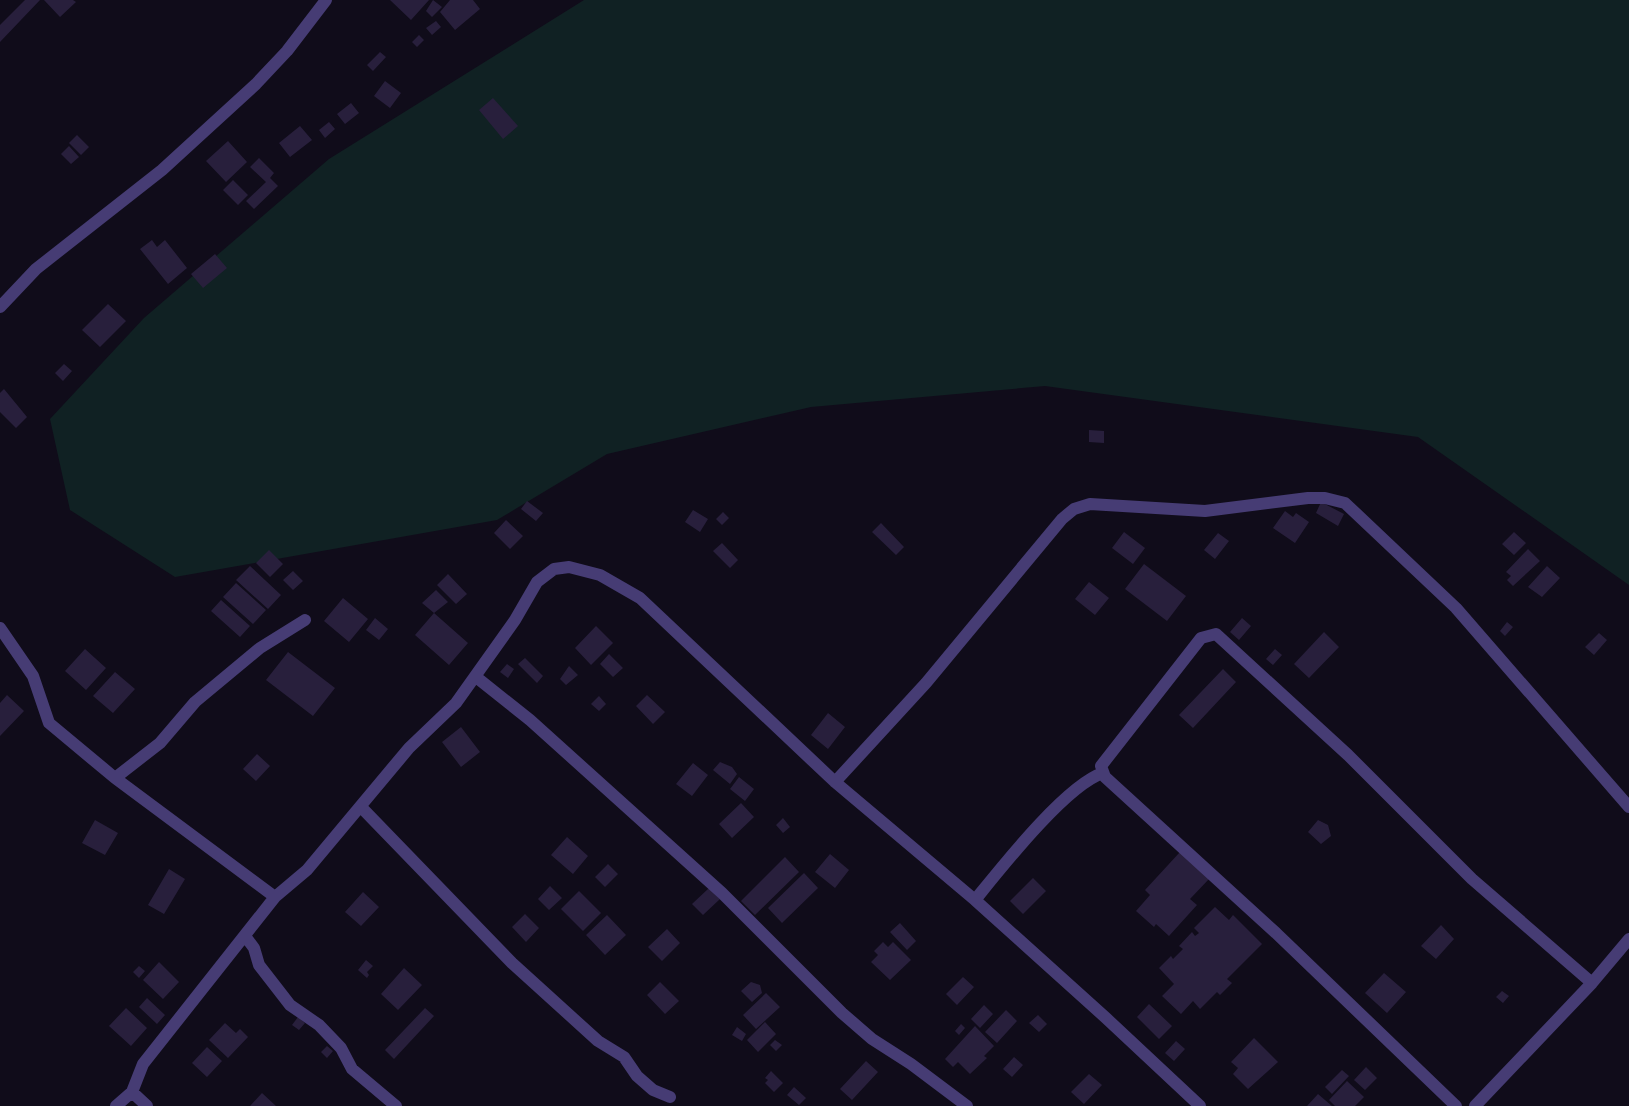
<svg xmlns="http://www.w3.org/2000/svg" width="1629" height="1106" viewBox="0 0 1629 1106" font-family="'Golos Text',sans-serif">
<style>
.green{fill:#102123}
.building{fill:#281f3c}
.lines{fill:none;stroke-linecap:round;stroke-linejoin:round}
.minor{stroke:#463c74;stroke-width:12}
</style>
<rect width="100%" height="100%" fill="#100c1a"/>
<path class="green" d="M584 0H1629V585L1418 437 1045 386 811 407 607 454 497 520 175 577 70 510 50 419 144 318 329 159Z"/>
<path class="building" d="M25 0H40L0 42V25Z
M44 0H73L76 2 60 17Z
M390 0H429L411 20Z
M433 0 442 7 432 17 426 11Z
M450 0H473L480 9 455 30 440 12Z
M436 21 441 27 432 35 426 28Z
M419 35 424 40 417 47 412 42Z
M380 52 386 57 373 71 367 65Z
M385 81 401 93 390 108 374 96Z
M493 98 518 126 503 139 479 110Z
M351 103 359 113 345 124 337 114Z
M329 122 335 129 325 138 319 130Z
M300 126 312 140 290 157 279 143Z
M77 135 89 147 81 155 69 143Z
M228 141 247 162 226 182 206 161Z
M69 146 79 157 71 164 61 154Z
M259 158 274 173 270 178 278 186 254 209 246 201 266 182 250 167Z
M233 180 248 195 238 205 223 190Z
M152 240 157 247 165 240 187 268 168 284 140 249Z
M215 254 227 268 203 288 191 274Z
M108 304 126 321 100 347 82 330Z
M64 364 72 371 63 381 55 373Z
M4 389 27 417 16 428 0 412V393Z
M1089 430 1104 431V443L1089 442Z
M527 501 543 513 536 521 521 509Z
M1321 502 1344 514 1338 526 1316 513Z
M693 510 708 519 700 532 685 522Z
M1285 511 1293 517 1296 513 1309 522 1295 543 1273 528Z
M723 512 729 518 722 525 716 519Z
M506 520 523 536 510 549 494 533Z
M881 523 904 547 896 555 872 532Z
M1124 532 1145 548 1133 564 1112 548Z
M1514 532 1526 543 1514 555 1502 544Z
M1218 533 1229 541 1215 559 1204 550Z
M722 543 738 560 730 568 713 551Z
M1528 549 1540 561 1513 586 1507 580 1511 576 1506 572Z
M269 550 283 564 270 577 256 563Z
M1144 564 1186 596 1167 621 1125 589Z
M250 566 281 595 268 609 236 580Z
M1547 566 1560 578 1542 597 1528 587Z
M293 571 303 581 293 590 283 580Z
M448 574 467 594 456 604 437 585Z
M1089 582 1109 598 1095 615 1075 599Z
M236 583 266 610 253 624 223 597Z
M436 590 448 602 434 613 422 603Z
M343 598 368 619 349 642 324 621Z
M221 600 250 626 240 637 211 611Z
M434 613 468 643 449 665 415 635Z
M375 618 388 629 379 640 366 630Z
M1242 618 1251 626 1239 640 1230 632Z
M1507 622 1513 627 1505 636 1500 631Z
M596 626 613 643 591 665 575 648Z
M1324 632 1339 647 1309 678 1294 664Z
M1599 633 1607 640 1594 655 1585 647Z
M85 649 106 668 86 690 65 671Z
M1275 649 1282 655 1273 665 1266 659Z
M288 652 335 688 313 716 266 680Z
M609 654 623 668 613 677 600 664Z
M525 658 543 676 537 683 518 664Z
M507 664 514 669 508 678 500 672Z
M569 666 578 675 566 685 560 679Z
M1223 669 1236 682 1193 728 1179 715Z
M115 672 135 689 113 713 93 696Z
M7 695 24 711 0 736V703Z
M647 695 665 712 653 724 636 706Z
M599 696 606 704 599 711 591 704Z
M828 713 845 727 828 749 811 735Z
M461 727 480 752 461 767 442 742Z
M257 754 270 766 256 781 243 769Z
M720 762 732 767 737 774 730 784 713 770Z
M693 763 708 775 692 796 676 784Z
M739 777 754 789 745 801 730 789Z
M741 803 754 817 732 838 719 824Z
M783 818 790 827 783 833 776 825Z
M95 820 118 833 105 855 82 843Z
M1318 820 1328 825 1331 836 1321 844 1308 832Z
M567 837 588 856 573 874 551 855Z
M1180 852 1209 879 1190 899 1197 905 1169 936 1156 924 1154 927 1136 911 1150 895 1145 890Z
M830 854 849 870 835 888 815 872Z
M785 857 799 872 755 915 741 901Z
M608 864 618 874 605 887 595 877Z
M169 869 185 879 164 914 148 905Z
M804 873 818 888 782 923 768 908Z
M1033 878 1046 891 1023 914 1010 901Z
M550 886 562 898 549 910 538 899Z
M709 888 720 899 703 915 692 904Z
M579 891 601 913 583 931 561 909Z
M363 892 379 907 361 926 345 912Z
M1215 907 1229 920 1233 915 1262 944 1227 979 1232 983 1220 995 1217 992 1200 1009 1193 1001 1181 1014 1162 996 1174 984 1159 968 1171 956 1173 959 1183 949 1179 946 1192 932 1195 936 1199 933 1194 928Z
M525 914 539 928 526 942 512 927Z
M607 915 626 935 605 955 586 935Z
M900 923 916 941 907 950 890 932Z
M1441 925 1454 939 1436 959 1421 946Z
M667 929 680 943 662 961 648 947Z
M883 942 888 947 893 942 911 960 890 980 871 962 878 955 874 951Z
M366 960 373 966 367 972 369 975 367 978 358 970Z
M159 962 179 982 163 999 143 980Z
M139 966 145 971 139 978 133 972Z
M404 968 422 985 398 1010 381 994Z
M1384 973 1406 992 1387 1013 1365 993Z
M963 977 974 987 957 1005 946 994Z
M660 982 679 1001 665 1014 647 995Z
M751 982 760 985 762 993 752 1002 741 991Z
M1502 991 1509 996 1503 1003 1496 997Z
M766 993 780 1007 756 1029 743 1015Z
M147 998 165 1015 157 1024 139 1007Z
M1149 1004 1172 1026 1159 1039 1137 1017Z
M984 1005 993 1014 980 1028 971 1019Z
M126 1008 147 1028 131 1046 109 1026Z
M425 1008 434 1016 394 1059 385 1050Z
M1006 1010 1017 1021 997 1043 985 1032Z
M1038 1015 1047 1024 1039 1032 1029 1023Z
M298 1017 305 1023 299 1030 292 1025Z
M765 1022 776 1034 758 1052 747 1040Z
M225 1023 236 1033 240 1029 248 1037 228 1058 209 1040Z
M961 1024 965 1028 959 1035 955 1031Z
M975 1026 994 1046 984 1056 987 1058 970 1074 958 1062 953 1067 945 1059Z
M737 1027 746 1034 742 1041 732 1035Z
M1254 1038 1278 1062 1248 1089 1233 1074 1238 1068 1231 1062Z
M775 1040 782 1045 776 1051 770 1045Z
M1176 1041 1185 1049 1174 1061 1165 1053Z
M327 1046 333 1051 327 1058 321 1052Z
M207 1047 222 1061 207 1077 192 1063Z
M1014 1057 1023 1065 1012 1077 1003 1069Z
M866 1061 878 1072 852 1100 840 1089Z
M1366 1067 1377 1078 1365 1090 1354 1080Z
M1342 1070 1349 1076 1332 1094 1325 1087Z
M771 1071 783 1083 774 1092 765 1083 768 1080 765 1078Z
M1089 1074 1102 1085 1084 1104 1071 1092Z
M1347 1081 1364 1097 1355 1106H1335L1329 1100Z
M794 1087 806 1098 799 1105 787 1095Z
M262 1093 276 1106H250Z
M1318 1094 1332 1106H1307Z"/>
<g class="lines">
<path class="minor" d="M0 307 36 269 162 170 256 84 287 51 326 0
M0 628 33 676 49 723 115 778 275 897
M476 677 530 720 722 893 842 1013 872 1039 911 1064 967 1106
M115 778 160 743 195 702 260 648 305 620
M835 782 926 683 1062 519 1074 509 1090 504 1205 511 1308 498H1325L1345 503 1456 608 1629 807
M361 807 512 963 598 1041 624 1057 637 1076 653 1090 670 1097
M975 900C1001 868 1066 785 1103 773
M245 936 254 948 259 965 290 1005 319 1025 341 1048 352 1069 396 1106
M132 1092 147 1106
M116 1106 132 1092 143 1064 275 897 307 870 409 748 456 703 515 620 537 582 554 569 569 567 600 575 640 598 835 782 975 900 1106 1018 1200 1106
M1456 1106 1276 933 1105 777 1101 766 1201 638 1216 634 1348 755 1472 879 1592 983
M1475 1106 1592 983 1629 939"/>
</g>
</svg>
